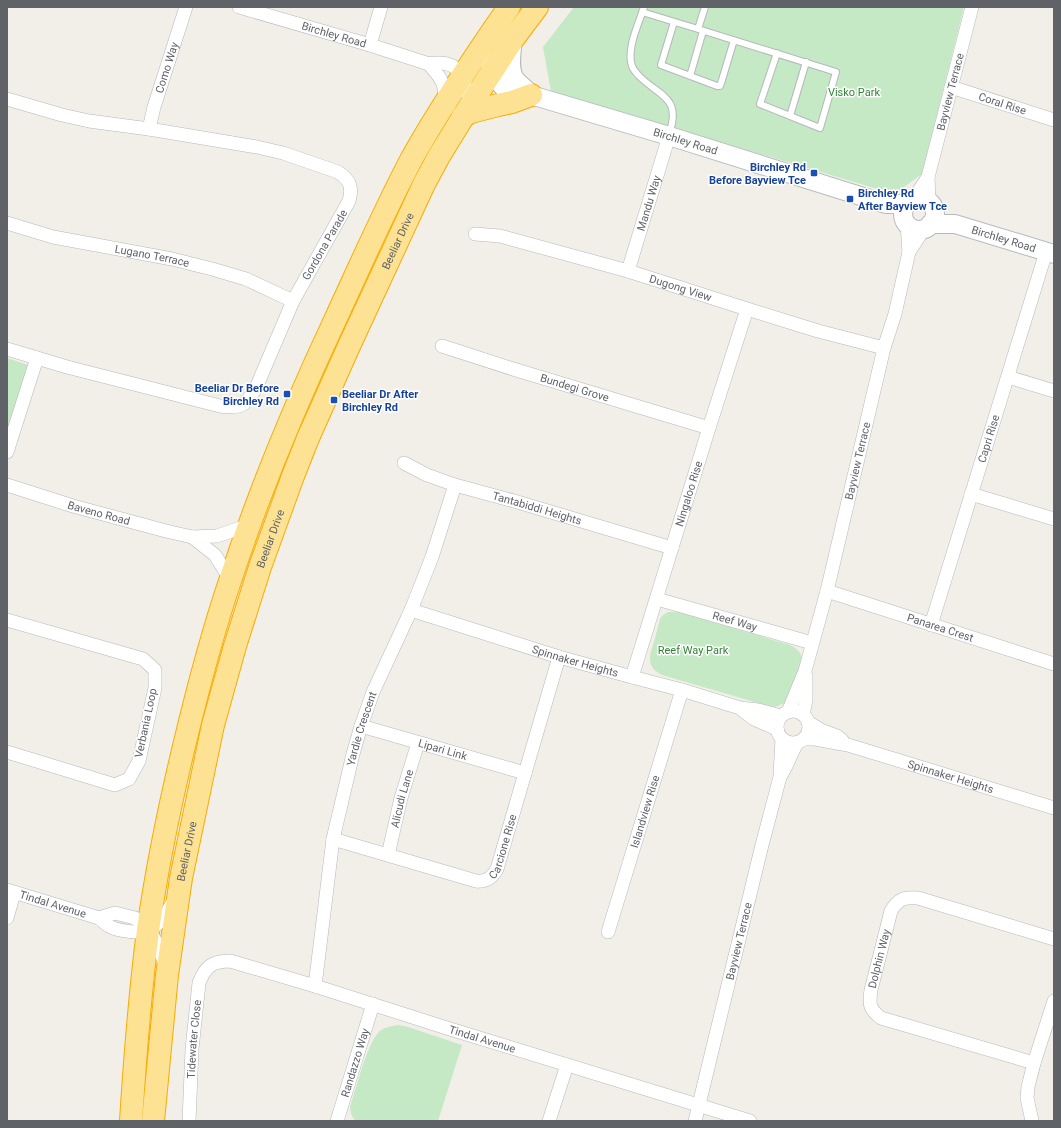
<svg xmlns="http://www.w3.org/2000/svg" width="1061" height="1128" viewBox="0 0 1061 1128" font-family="Roboto,sans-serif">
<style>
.green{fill:#c5e8c5}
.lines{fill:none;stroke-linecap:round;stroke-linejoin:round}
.lane-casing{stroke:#b5b8bc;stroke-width:8}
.street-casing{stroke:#b5b8bc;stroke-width:14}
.secondary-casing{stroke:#b6babf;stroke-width:20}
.highway-casing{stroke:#f9ab00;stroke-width:24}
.lane{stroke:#fff;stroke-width:6}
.street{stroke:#fff;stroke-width:13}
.secondary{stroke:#fff;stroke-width:18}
.highway{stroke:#fde293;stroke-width:22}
.transit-dot{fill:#1a4fb4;stroke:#fff;stroke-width:1.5}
.labels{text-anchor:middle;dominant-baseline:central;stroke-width:3;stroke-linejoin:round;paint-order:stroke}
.street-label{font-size:11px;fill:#5f6368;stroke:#fff}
.park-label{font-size:11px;fill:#348238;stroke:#fff}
.transit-label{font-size:11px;font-weight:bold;fill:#164399;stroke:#fff;text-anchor:end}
</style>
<rect width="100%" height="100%" fill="#f1efe8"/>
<path class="green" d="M574 7H964L922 174 894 194 551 91 543 47Z
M7 358 28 365 7 433Z
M668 612H679L790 645C797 648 802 653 802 661L785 703 775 707 765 705 662 675C646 667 649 656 654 642 656 634 658 627 660 619L662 616Z
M398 1025 408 1027 462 1045 438 1121H355L351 1114 350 1107C356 1090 368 1039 381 1030 386 1027 393 1026 398 1025Z"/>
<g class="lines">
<g class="lane-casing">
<path id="lane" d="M644 7C639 23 626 49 632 66 633 70 637 73 639 76 660 97 682 97 669 134
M642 12 698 29 705 7
M674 22 661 65 717 86H720L722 80 734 40
M698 29 836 72 820 128 760 104 777 53
M690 76 703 31
M790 116 806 62"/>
</g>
<g class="street-casing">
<g id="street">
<path id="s1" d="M239 7 370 45 429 64C462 58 463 79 471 104"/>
<path d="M370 45 381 7"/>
<path d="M429 64C433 70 438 74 441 80 445 86 445 94 445 102"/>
<path id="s2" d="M951 87 1054 120"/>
<path d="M7 99 62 115 89 121 149 129 257 147 283 153 338 172C350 180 353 187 349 201L293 301 256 388C245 406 241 409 220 406L67 367 7 349"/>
<path id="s3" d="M149 129 154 107 186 7"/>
<path d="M914 198 928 177"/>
<path id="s4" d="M929 201 928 177 972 7"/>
<path id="s5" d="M7 223 53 237 172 259 212 269 246 279 293 301"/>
<path d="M907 224 909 252"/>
<path id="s6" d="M475 234 500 236 628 271 747 309 818 331 884 348"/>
<path id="s7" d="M628 271 669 136"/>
<path id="s8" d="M442 346 513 369 709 428"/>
<path d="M1008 377 1054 391"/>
<path d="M7 452 37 358"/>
<path id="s9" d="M404 463 427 475 455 485 514 501 672 548"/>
<path id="s10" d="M7 485 73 506 166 531 192 537 217 536 249 525"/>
<path d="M971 494 1054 519"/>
<path d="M192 537 215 555 230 579"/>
<path id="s11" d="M827 591 1054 664"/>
<path id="s12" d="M657 599 812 643"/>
<path id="s13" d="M411 610 559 657 632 677 682 690 740 708 758 710 781 716"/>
<path d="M7 620 143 659 155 670V688L139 761 129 779 115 785 7 752"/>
<path id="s14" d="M931 625C969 501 1008 376 1046 252"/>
<path id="s15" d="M632 677 709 428 747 309"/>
<path d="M741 709 754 719 777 729"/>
<circle cx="793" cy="727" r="16"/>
<path id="s16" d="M788 712 805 671 827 591 884 348 895 314 909 252 924 229"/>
<path d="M803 715 806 700V676"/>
<path d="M808 722 821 730 837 736 842 740"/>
<path id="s17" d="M361 726 525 773"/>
<path id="s18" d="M804 739H815L848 745 1054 808"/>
<path d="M780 774 782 739"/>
<path id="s19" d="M333 839 476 881C486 882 492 878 497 869L559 657"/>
<path id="s20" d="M388 855 401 798 418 743"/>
<path id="s21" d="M7 890 99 918C102 920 105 924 109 926 117 931 140 934 149 930 160 925 167 912 173 902"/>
<path d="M7 918 14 893"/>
<path d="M99 918 115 913 135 918 149 930 158 945 165 964"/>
<path id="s22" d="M608 932 682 690"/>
<path id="s23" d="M315 986 333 839 353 754 361 726 373 692 411 610 432 557 455 485"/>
<path id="s24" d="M1034 1063 881 1018C869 1009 869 1004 871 990L891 911C898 899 904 897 918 898L1054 939"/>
<path id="s25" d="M189 1121 192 1049 199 983C205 967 212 961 230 961L315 986 450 1029 750 1121"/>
<path id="s26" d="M337 1121 373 1004"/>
<path d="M549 1121 567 1065"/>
<path id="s27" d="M695 1121 762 845 780 777C787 766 791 754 797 743"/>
<path d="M1032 1121 1027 1098 1028 1087 1034 1063 1054 1001"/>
</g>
</g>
<g class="secondary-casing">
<g id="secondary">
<path d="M513 39C512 51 508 68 515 79 519 84 526 89 531 95"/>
<path id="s28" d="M490 60 491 73 503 87 509 90 531 95 669 136 886 204H906"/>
<circle cx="919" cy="214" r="16"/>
<path id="s29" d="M930 224H955L1054 254"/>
</g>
</g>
<g class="highway-casing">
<g id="highway">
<path d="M463 116 471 112 498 105 512 102 531 95"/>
<path d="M131 1121C135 1057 140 994 148 930 157 867 170 804 185 742 198 688 212 634 230 581 259 492 295 405 335 320 360 266 384 211 412 158 441 106 475 56 509 7"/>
<path id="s30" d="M153 1121 167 975 181 878 213 725 235 646 260 567 293 476 308 438 349 346 424 184 439 156 471 104 513 39 537 7"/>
</g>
</g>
<use href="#lane" class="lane"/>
<use href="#street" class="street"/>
<use href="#secondary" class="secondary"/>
<use href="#highway" class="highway"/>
</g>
<g class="transit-dot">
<rect x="810" y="169" width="8" height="8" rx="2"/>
<rect x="846" y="195" width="8" height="8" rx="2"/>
<rect x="283" y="390" width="8" height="8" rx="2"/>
<rect x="330" y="396" width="8" height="8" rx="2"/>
</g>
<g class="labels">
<g class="street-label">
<text stroke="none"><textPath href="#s1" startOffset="99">Birchley Road</textPath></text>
<text stroke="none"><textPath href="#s3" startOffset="64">Como Way</textPath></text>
<text stroke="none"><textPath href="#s4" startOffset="112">Bayview Terrace</textPath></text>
<text stroke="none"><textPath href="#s2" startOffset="54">Coral Rise</textPath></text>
<text stroke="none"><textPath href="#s28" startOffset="222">Birchley Road</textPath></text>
<text stroke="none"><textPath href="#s7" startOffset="71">Mandu Way</textPath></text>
<text stroke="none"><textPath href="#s29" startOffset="76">Birchley Road</textPath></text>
<text stroke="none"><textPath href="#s30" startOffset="920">Beeliar Drive</textPath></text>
<text transform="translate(325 245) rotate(-60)">Gordona Parade</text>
<text stroke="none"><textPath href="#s5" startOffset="149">Lugano Terrace</textPath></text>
<text stroke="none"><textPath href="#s6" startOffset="213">Dugong View</textPath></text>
<text stroke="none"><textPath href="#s8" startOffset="139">Bundegi Grove</textPath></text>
<text stroke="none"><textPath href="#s14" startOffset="195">Capri Rise</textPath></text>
<text stroke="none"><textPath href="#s16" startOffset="261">Bayview Terrace</textPath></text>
<text stroke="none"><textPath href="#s15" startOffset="192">Ningaloo Rise</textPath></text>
<text stroke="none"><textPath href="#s9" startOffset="141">Tantabiddi Heights</textPath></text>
<text stroke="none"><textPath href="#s10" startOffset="96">Baveno Road</textPath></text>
<text stroke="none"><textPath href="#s30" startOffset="596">Beeliar Drive</textPath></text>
<text stroke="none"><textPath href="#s12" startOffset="81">Reef Way</textPath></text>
<text stroke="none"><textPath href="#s11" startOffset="119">Panarea Crest</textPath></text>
<text stroke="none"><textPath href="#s13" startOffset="172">Spinnaker Heights</textPath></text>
<text transform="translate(146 723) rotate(-78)">Verbania Loop</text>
<text stroke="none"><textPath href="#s23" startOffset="262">Yardie Crescent</textPath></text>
<text stroke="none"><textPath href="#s17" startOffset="85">Lipari Link</textPath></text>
<text stroke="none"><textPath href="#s18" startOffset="152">Spinnaker Heights</textPath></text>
<text stroke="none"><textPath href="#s20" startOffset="58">Alicudi Lane</textPath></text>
<text stroke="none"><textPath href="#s22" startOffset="126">Islandview Rise</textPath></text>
<text stroke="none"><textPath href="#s19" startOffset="198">Carcione Rise</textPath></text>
<text stroke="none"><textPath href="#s30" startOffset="272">Beeliar Drive</textPath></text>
<text stroke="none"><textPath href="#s21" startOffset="48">Tindal Avenue</textPath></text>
<text stroke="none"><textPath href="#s27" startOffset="185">Bayview Terrace</textPath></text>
<text stroke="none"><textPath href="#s24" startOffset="224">Dolphin Way</textPath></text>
<text stroke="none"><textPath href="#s25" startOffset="82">Tidewater Close</textPath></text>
<text stroke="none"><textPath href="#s25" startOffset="444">Tindal Avenue</textPath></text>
<text stroke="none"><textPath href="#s26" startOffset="61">Randazzo Way</textPath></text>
</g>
<g class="park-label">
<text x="854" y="92">Visko Park</text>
<text x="693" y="650">Reef Way Park</text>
</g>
<g class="transit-label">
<text x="806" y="167">Birchley Rd<tspan x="806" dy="13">Before Bayview Tce</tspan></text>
<text x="858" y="193" text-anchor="start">Birchley Rd<tspan x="858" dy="13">After Bayview Tce</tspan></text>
<text x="279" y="388">Beeliar Dr Before<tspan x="279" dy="13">Birchley Rd</tspan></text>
<text x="342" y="394" text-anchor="start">Beeliar Dr After<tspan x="342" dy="13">Birchley Rd</tspan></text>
</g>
</g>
<rect width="1061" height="1128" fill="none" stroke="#5f6368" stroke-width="16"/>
</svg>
